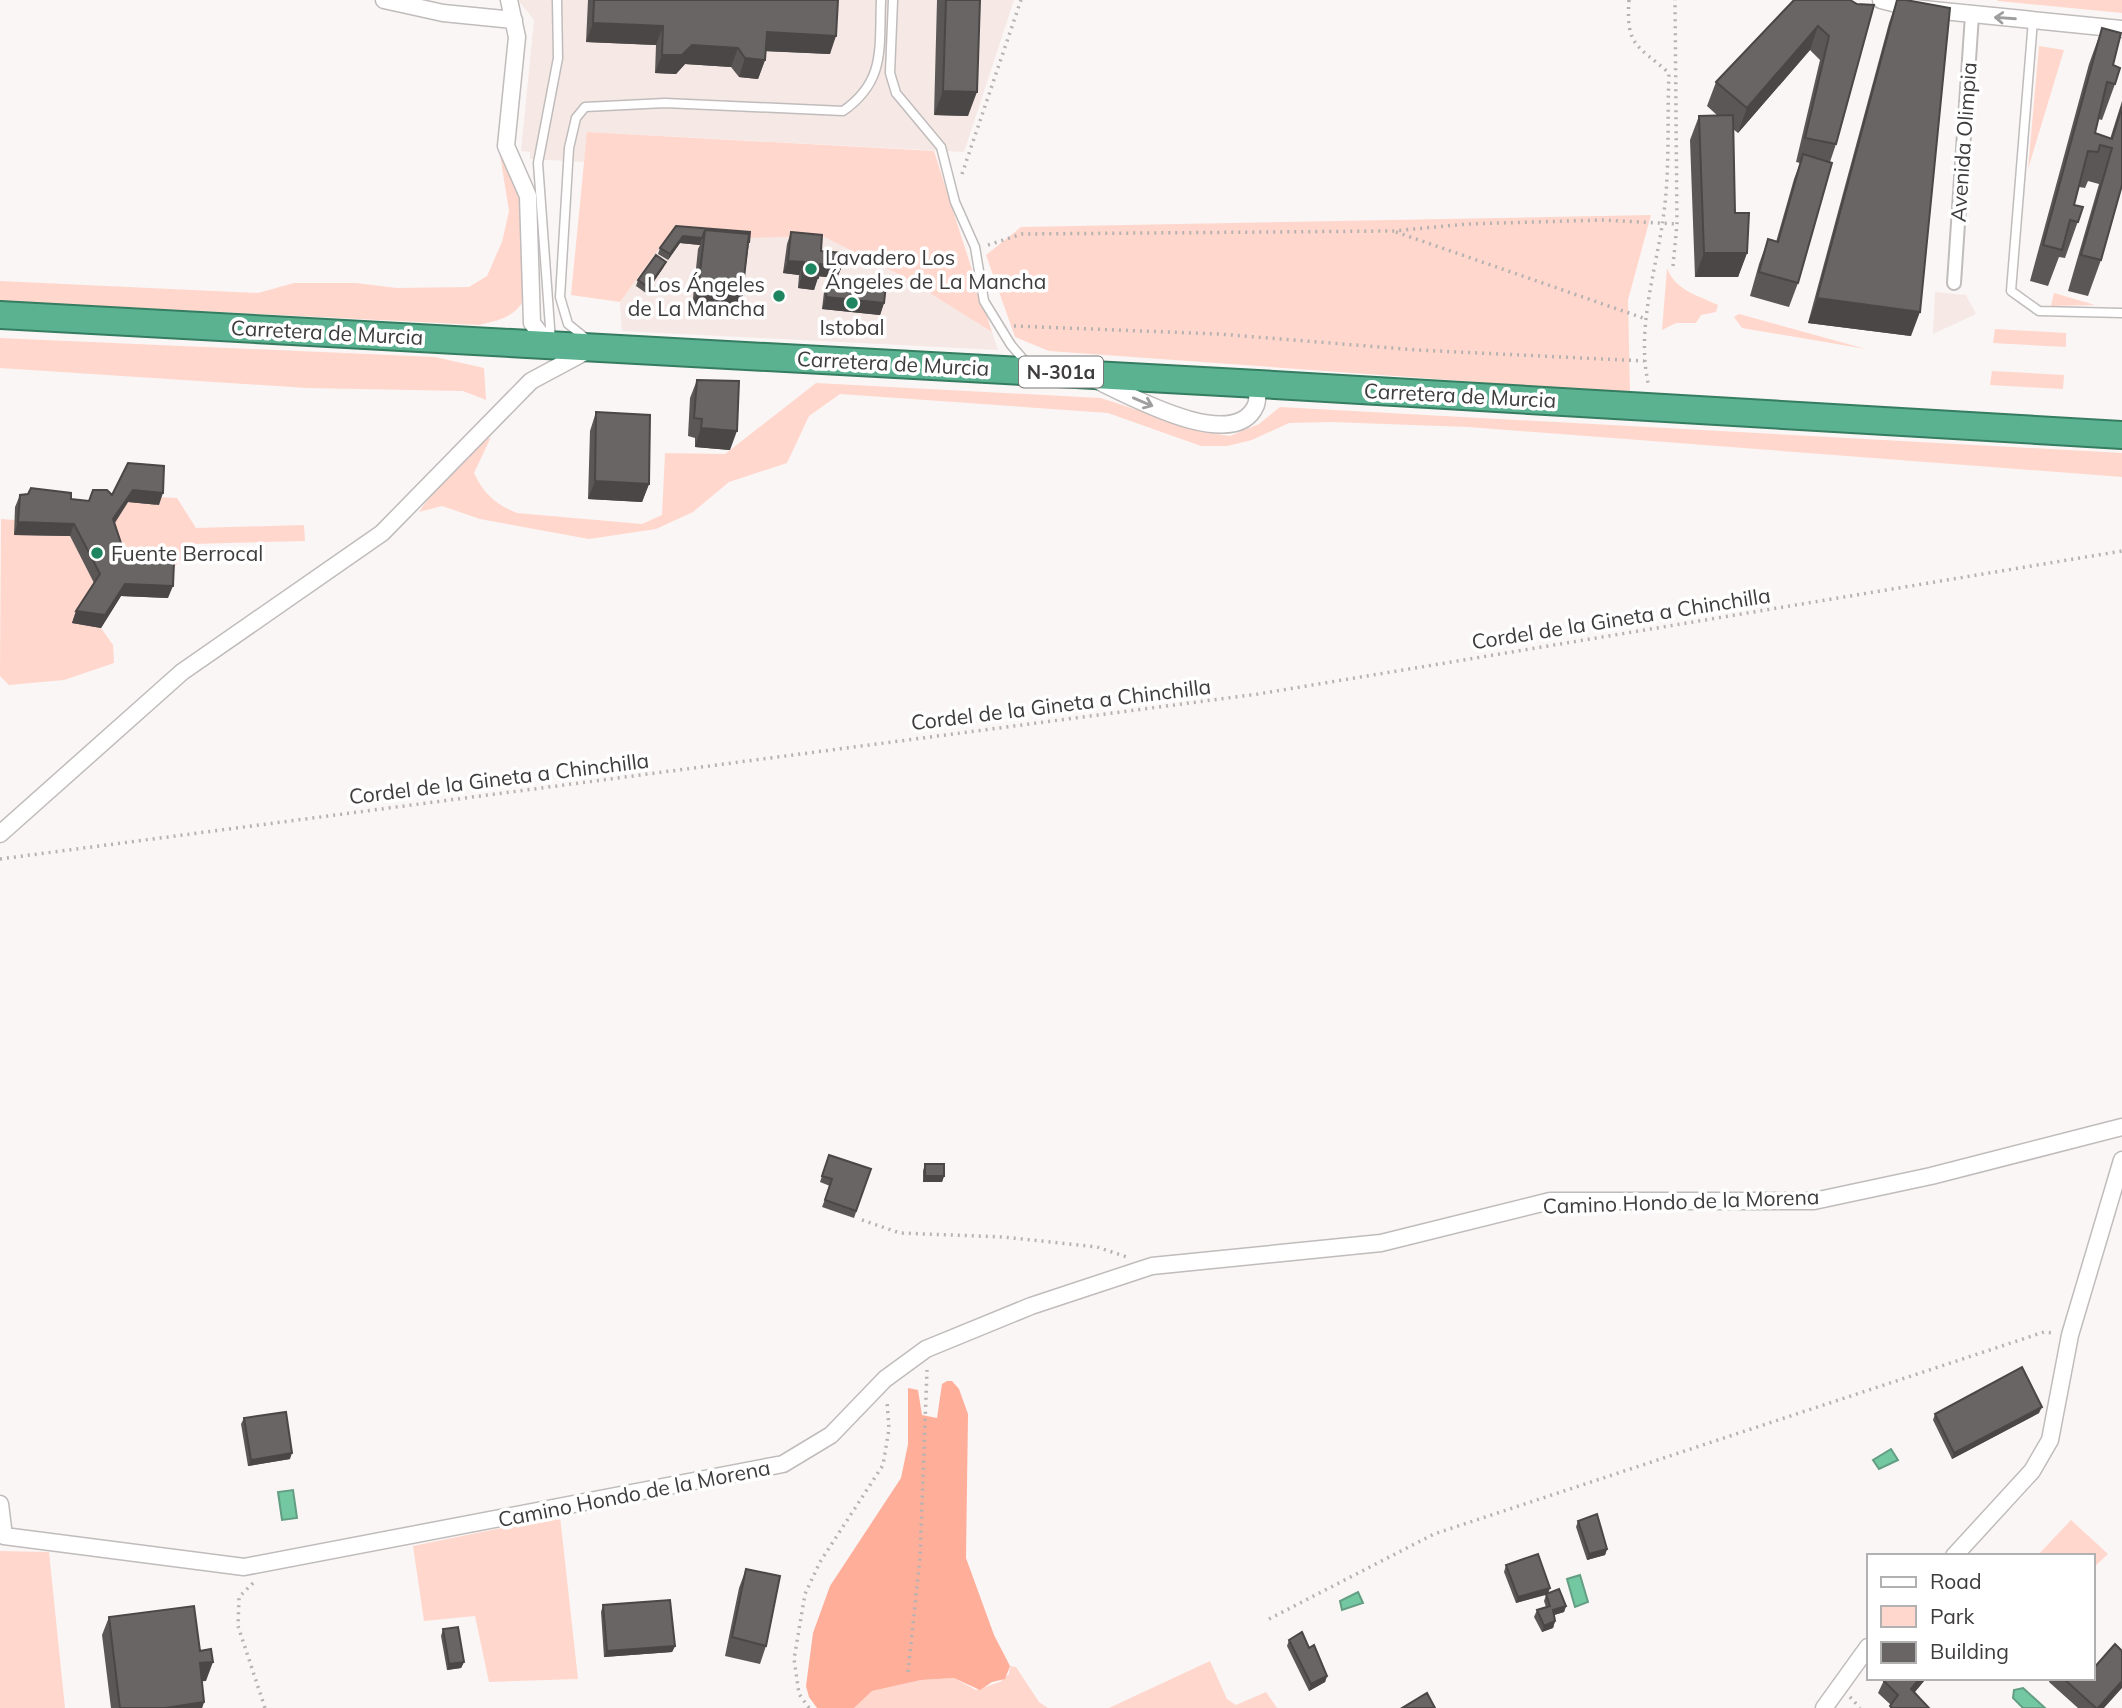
<svg xmlns="http://www.w3.org/2000/svg" width="2122" height="1708" viewBox="0 0 2122 1708" font-family="Mulish,sans-serif">
<style>
.built{fill:#f5e8e5}
.green{fill:#ffd7cd}
.forest{fill:#ffae9a}
.water{fill:#73c8a2;stroke:#639e83;stroke-width:2}
.lines{fill:none;stroke-linecap:round;stroke-linejoin:round}
.service-casing{stroke:#c0bcbb;stroke-width:11}
.pedestrian-casing{stroke:#c0bcbb;stroke-width:16}
.minor-casing{stroke:#c0bcbb;stroke-width:19}
.trunk-casing{stroke:#357c60;stroke-width:30}
.path{stroke:#b5b2b1;stroke-width:3.5;stroke-dasharray:2 5;stroke-linecap:butt}
.service{stroke:#fff;stroke-width:8}
.pedestrian{stroke:#fff;stroke-width:12}
.minor{stroke:#fff;stroke-width:16}
.trunk{stroke:#5ab290;stroke-width:26}
.wall{fill:#5a5756}
.shaded-wall{fill:#4a4746}
.building{fill:#696564;stroke:#4a4746;stroke-width:2}
.oneway{stroke:#9e9e9e}
.poi-dot{fill:#1e8560;stroke:#fff;stroke-width:2.5}
.labels{text-anchor:middle;dominant-baseline:central;stroke-width:7;stroke-linejoin:round;paint-order:stroke}
.shield{fill:#fff;stroke:#787676;stroke-width:2}
.shield-label{font-size:19px;font-weight:bold;fill:#3e3c3c}
.street-label{font-size:21px;fill:#3e3c3c;stroke:#fff}
.poi-label{font-size:21px;fill:#3e3c3c;stroke:#fff;text-anchor:start}
</style>
<rect width="100%" height="100%" fill="#faf6f5"/>
<path class="built" d="M518 0H1014L964 152 588 132 584 162 530 159V152L521 151 534 20Z
M671 232 822 236 902 276 992 332 998 350 622 331 620 302Z
M1935 292 1966 295 1976 314 1933 334Z"/>
<path class="green" d="M1997 0H2122V13L1998 1Z
M2039 46 2064 50 2028 169Z
M587 132 934 151 992 332 902 276 822 236 748 238 671 232 620 302 571 295Z
M497 136 524 207 522 303C511 319 497 320 479 325L0 301V281L258 293 294 283H356L397 288 469 287 487 276 502 242 509 211Z
M1651 215 1628 300 1630 393 1049 351 1015 337 986 255 1021 227Z
M1667 268C1675 290 1697 295 1718 305L1716 312 1701 315 1696 323H1676L1662 330Z
M2054 293 2095 305 2051 306Z
M1739 314 1866 349 1742 328 1734 317Z
M1995 329 2066 333V347L1993 343Z
M0 338 435 357 484 368 486 400 463 391 307 388 0 368Z
M1992 371 2064 375 2063 389 1990 385Z
M816 383 1101 398 1204 432 1230 436 1259 424 1280 407 2122 453V477L1468 427 1331 422 1289 423 1252 440 1227 446H1201L1108 413 840 394 809 416 787 463 729 482 693 512 656 529 589 539 480 519 442 506 419 512C439 484 460 455 491 437L474 473C484 494 495 504 517 513L642 524 662 515 665 453 725 454Z
M159 497 177 498 196 528 304 525 305 541 193 544 169 574 122 571 109 531 128 502 158 505Z
M1 519 15 520 14 535 70 536 96 586 72 623 101 628 113 645 114 663 64 680 9 685 0 676Z
M560 1516 578 1679 489 1682 475 1616 424 1621 413 1546Z
M2071 1520 2108 1554 2092 1569V1556H2037Z
M0 1551 49 1552 65 1708H0Z
M1210 1661 1227 1699 1236 1705 1266 1692 1277 1708H1109Z
M1010 1666 1016 1667 1039 1702 1048 1708H854L872 1691 921 1680 954 1678 976 1690 1000 1682 1009 1674Z"/>
<path class="forest" d="M947 1381H952L959 1389 968 1414 966 1558 994 1635 1010 1666 1005 1679 992 1682 980 1690 954 1678 921 1680 872 1691 854 1708H817L809 1697 806 1686 813 1633 830 1586 901 1478 908 1444V1388L918 1390 922 1415 937 1418 942 1384Z"/>
<path class="water" d="M1891 1449 1898 1460 1879 1469 1873 1460Z
M293 1490 297 1518 282 1520 278 1492Z
M1580 1575 1588 1602 1575 1607 1567 1579Z
M1358 1592 1363 1603 1342 1610 1340 1601Z
M2023 1688 2045 1708H2023L2013 1698 2014 1690Z"/>
<g class="lines">
<g class="service-casing">
<path id="service" d="M893 0 890 73 896 93 941 147 955 202 975 247 984 301 1011 345 1029 366
M2033 20 2011 291 2039 311 2122 313
M588 340 568 324 560 297 569 148 576 118 585 107 665 103 843 111C886 81 879 48 881 0
M551 341 538 163 558 58 557 0"/>
</g>
<g class="pedestrian-casing">
<path id="pedestrian" d="M1954 283 1972 15"/>
</g>
<g class="minor-casing">
<path id="minor" d="M384 0 443 13 514 20
M509 0 517 37 506 146 528 196 532 323 548 344
M1881 0 1913 8 2122 29
M1096 380C1128 395 1235 455 1256 405 1258 400 1257 390 1258 384
M0 834 182 672 382 533 531 381 587 351
M0 1504 4 1536 244 1567 783 1464 831 1435 885 1379 926 1349 1031 1306 1152 1266 1381 1243 1550 1201H1814L1931 1176 2122 1127
M1954 1556 2032 1471 2050 1440 2070 1335 2122 1160
M1824 1708 1868 1647"/>
</g>
<g class="trunk-casing">
<path id="trunk" d="M0 315 1258 384 2122 435"/>
</g>
<path class="path" d="M1629 0C1626 46 1636 44 1669 73 1667 119 1670 166 1664 212 1657 269 1635 329 1649 387
M962 174 1021 0
M1396 232 1646 319
M988 245 1022 234 1393 231 1467 224 1603 220 1677 224
M1673 266 1677 224 1675 0
M1014 326 1219 334 1417 350 1644 361
M0 859 1258 694 2122 551
M862 1220 900 1233 1003 1237 1097 1247 1127 1257
M253 1583 239 1597 238 1626 265 1708
M1269 1619 1434 1534 2044 1332 2054 1333
M908 1672 920 1558 927 1370
M1850 1697 1860 1708
M809 1708 799 1694 794 1659 805 1594 820 1562 883 1465 889 1429 887 1401"/>
<use href="#service" class="service"/>
<use href="#pedestrian" class="pedestrian"/>
<use href="#minor" class="minor"/>
<use href="#trunk" class="trunk"/>
</g>
<path class="wall" d="M588 0H838L830 54 766 51 765 60 758 79 739 77 731 67 685 64 676 74 655 73 656 45 586 42Z
M937 0H980L968 116 934 115Z
M1850 0 1836 144 1830 162 1798 283 1789 307 1750 296 1759 264 1768 239 1776 242 1794 179 1800 163 1796 162 1820 60 1810 50 1738 133 1733 129 1735 213 1747 253 1738 277H1695L1690 140 1699 116H1718L1707 106 1716 82Z
M1897 0 1911 336 1808 323 1889 23Z
M2102 28 2113 65 2115 84 2102 120 2098 119 2095 133 2110 139 2122 101V185L2101 260 2088 296 2068 291 2099 184 2088 181 2085 188 2079 187 2074 205 2083 207 2065 258 2059 257 2048 286 2030 281 2089 64Z
M676 226 749 243 742 295 735 313 692 308 698 249 700 245 680 243 668 260 658 254 660 248Z
M791 232 842 266 837 278 818 276 814 290 798 288 799 275 783 273 787 244Z
M666 262 663 268 646 293 636 286 638 280Z
M828 279 884 303 880 315 822 309 824 292Z
M697 380 730 450 695 447V438L688 436 690 398Z
M596 412 649 484 642 502 588 499 590 431Z
M20 495 89 501 112 495 159 505 128 502 115 523 126 558 168 598 121 596 101 628 72 623 76 611 94 583 70 536 14 535 15 507Z
M829 1155 871 1169 854 1218 822 1207 830 1186 820 1182Z
M925 1164 944 1176 942 1182H923V1171Z
M2039 1413 1952 1459 1933 1420 1935 1414Z
M244 1418 290 1459 248 1466 241 1424Z
M1578 1521 1607 1549 1605 1555 1587 1560 1576 1527Z
M1506 1565 1550 1588 1548 1594 1566 1606 1564 1612 1554 1615 1555 1621 1553 1628 1542 1632 1534 1617 1537 1610 1546 1607 1544 1601 1546 1595 1516 1603 1504 1572Z
M746 1569 766 1646 760 1664 725 1656 739 1588Z
M603 1605 675 1646 672 1652 604 1657 601 1612Z
M109 1617 200 1651 206 1681H202L204 1702 202 1708H111L102 1635Z
M443 1629 464 1662 461 1668 447 1670 441 1636Z
M1289 1640 1309 1648 1327 1676 1325 1682 1309 1691 1287 1646Z
M1885 1678H1925L1924 1681 1915 1692 1929 1708H1890L1891 1705 1878 1693Z
M2050 1678H2092L2104 1708H2078L2049 1682Z"/>
<path class="shaded-wall" d="M593 23 663 26 656 45 586 42Z
M1818 26 1810 50 1738 133 1747 108Z
M767 32 836 36 830 54 760 51Z
M692 45 738 48 731 67 685 64 676 74 655 73 662 55Z
M745 58 765 60 758 79 739 77Z
M943 91 977 92 968 116 934 115Z
M683 236 702 238 700 245 680 243 668 260 670 254Z
M1704 253H1747L1738 277H1695Z
M788 261 804 262 799 275 783 273Z
M666 262 663 268 646 293 648 287Z
M820 264 842 266 837 278 815 276Z
M802 276 818 278 814 290 798 288Z
M698 289 742 295 735 313 692 308Z
M826 297 884 303 880 315 822 309Z
M1817 298 1920 312 1911 336 1808 323Z
M701 428 737 431 730 450 695 447Z
M595 481 649 484 642 502 588 499Z
M133 490 163 493 159 505 128 502 109 531 113 519Z
M18 522 74 524 70 536 14 535Z
M125 584 173 586 168 598 121 596 101 628 72 623 76 611Z
M925 1176H944L942 1182H923Z
M2042 1407 2039 1413 1952 1459 1954 1453Z
M292 1453 290 1459 248 1466 251 1460Z
M1607 1549 1605 1555 1587 1560 1589 1554Z
M1550 1588 1547 1594 1516 1603 1518 1597Z
M1566 1606 1564 1612 1551 1616 1553 1610Z
M1555 1621 1553 1628 1542 1632 1544 1626Z
M675 1646 672 1652 604 1657 607 1651Z
M213 1662 206 1681 193 1682 200 1663Z
M464 1662 461 1668 447 1670 449 1664Z
M1327 1676 1325 1682 1309 1691 1311 1684Z
M1920 1678H1925L1924 1681 1907 1701 1911 1689Z
M2122 1681V1688L2104 1708H2098Z
M204 1702 202 1708H165Z"/>
<path class="building" d="M594 0H838L836 36 767 32 765 60 745 58 738 48 692 45 682 55H662L663 26 593 23Z
M946 0H980L977 92 943 91Z
M1794 0H1850L1857 4 1874 5 1836 144 1805 138 1829 36 1818 26 1747 108 1716 82Z
M1897 0H1906L1950 8 1920 312 1817 298Z
M2102 28 2121 33 2113 65 2120 68 2115 84 2107 82 2095 133 2112 139 2122 107V185L2101 260 2081 255 2112 148 2100 145 2098 152 2088 151 2074 205 2083 207 2078 222 2070 220 2062 250 2043 245Z
M1733 115 1735 213H1749L1747 253H1704L1699 116Z
M1803 154 1832 163 1798 283 1759 272 1768 239 1778 242Z
M676 226 750 232 749 243V234L705 230 702 238 683 236 670 254 660 248Z
M705 230 749 234 742 295 698 289Z
M791 232 822 235 821 251 843 253 842 266 820 264 818 278 802 276 804 262 788 261Z
M656 255 666 262 648 287 638 280Z
M828 279 886 285 884 303 826 297Z
M697 380 739 381 737 431 701 428 702 419 694 418Z
M596 412 650 415 649 484 595 481Z
M128 463 164 466 163 493 133 490 113 519 126 558 174 562 173 586 125 584 105 615 76 611 100 574 74 524 18 522 20 495 28 494 31 488 71 493V499L89 501 93 490H107L112 495Z
M829 1155 871 1169 856 1211 825 1200 832 1179 822 1176Z
M925 1164H944V1176H925Z
M2022 1367 2042 1407 1954 1453 1935 1414Z
M286 1412 292 1453 251 1460 244 1418Z
M1597 1514 1607 1549 1589 1554 1578 1521Z
M1538 1554 1550 1588 1518 1597 1506 1565Z
M746 1569 780 1576 766 1646 732 1637Z
M1559 1589 1566 1606 1553 1610 1555 1621 1544 1626 1537 1610 1550 1606 1546 1594Z
M670 1600 675 1646 607 1651 603 1605Z
M194 1606 200 1651 211 1649 213 1662 200 1663 204 1702 165 1708H120L109 1617Z
M458 1627 464 1662 449 1664 443 1629Z
M1302 1632 1309 1648 1314 1645 1327 1676 1311 1684 1289 1640Z
M2115 1644 2122 1651V1681L2098 1708H2096L2063 1678H2092V1669H2093Z
M1885 1678H1920L1911 1689 1929 1708H1892L1890 1706 1898 1695 1883 1680Z
M1427 1693 1435 1708H1402Z"/>
<defs><path id="oneway-shaft" d="M-6 0H5M1.5-3L5.5 0L1.5 3" fill="none" stroke-width="1.6" stroke-linecap="round" stroke-linejoin="round" transform="scale(1.75)"/></defs>
<g class="oneway">
<use href="#oneway-shaft" transform="translate(2005 18) rotate(-176)"/>
<use href="#oneway-shaft" transform="translate(1143 402) rotate(23)"/>
</g>
<g class="poi-dot">
<circle cx="811" cy="269" r="7"/>
<circle cx="779" cy="296" r="7"/>
<circle cx="852" cy="303" r="7"/>
<circle cx="97" cy="553" r="7"/>
</g>
<g class="labels">
<rect class="shield" x="1019" y="356.5" width="84" height="31" rx="5"/>
<g class="shield-label">
<text x="1061" y="372">N-301a</text>
</g>
<g class="street-label">
<text transform="translate(1963 142) rotate(-86)">Avenida Olimpia</text>
<text transform="translate(327 332) rotate(3)">Carretera de Murcia</text>
<text transform="translate(893 363) rotate(3)">Carretera de Murcia</text>
<text transform="translate(1460 395) rotate(3)">Carretera de Murcia</text>
<text transform="translate(1621 618) rotate(-9)">Cordel de la Gineta a Chinchilla</text>
<text transform="translate(1061 704) rotate(-7)">Cordel de la Gineta a Chinchilla</text>
<text transform="translate(499 778) rotate(-7)">Cordel de la Gineta a Chinchilla</text>
<text transform="translate(1681 1201) rotate(-2)">Camino Hondo de la Morena</text>
<text transform="translate(634 1493) rotate(-11)">Camino Hondo de la Morena</text>
</g>
<g class="poi-label">
<text x="825" y="257">Lavadero Los<tspan x="825" dy="24">Ángeles de La Mancha</tspan></text>
<text x="765" y="284" text-anchor="end">Los Ángeles<tspan x="765" dy="24">de La Mancha</tspan></text>
<text x="852" y="327" text-anchor="middle">Istobal</text>
<text x="111" y="553">Fuente Berrocal</text>
</g>
</g>
<rect x="1867" y="1554" width="228" height="126" fill="#ffffff" stroke="#b2b1b1" stroke-width="2"/>
<rect x="1881" y="1577" width="35" height="10" fill="#ffffff" stroke="#b2b1b1" stroke-width="2"/>
<text x="1930" y="1589" font-size="21" fill="#3e3c3c">Road</text>
<rect x="1881" y="1606" width="35" height="21" fill="#ffd7cd" stroke="#b2b1b1" stroke-width="2"/>
<text x="1930" y="1624" font-size="21" fill="#3e3c3c">Park</text>
<rect x="1881" y="1642" width="35" height="21" fill="#696564" stroke="#b2b1b1" stroke-width="2"/>
<text x="1930" y="1659" font-size="21" fill="#3e3c3c">Building</text>
</svg>
